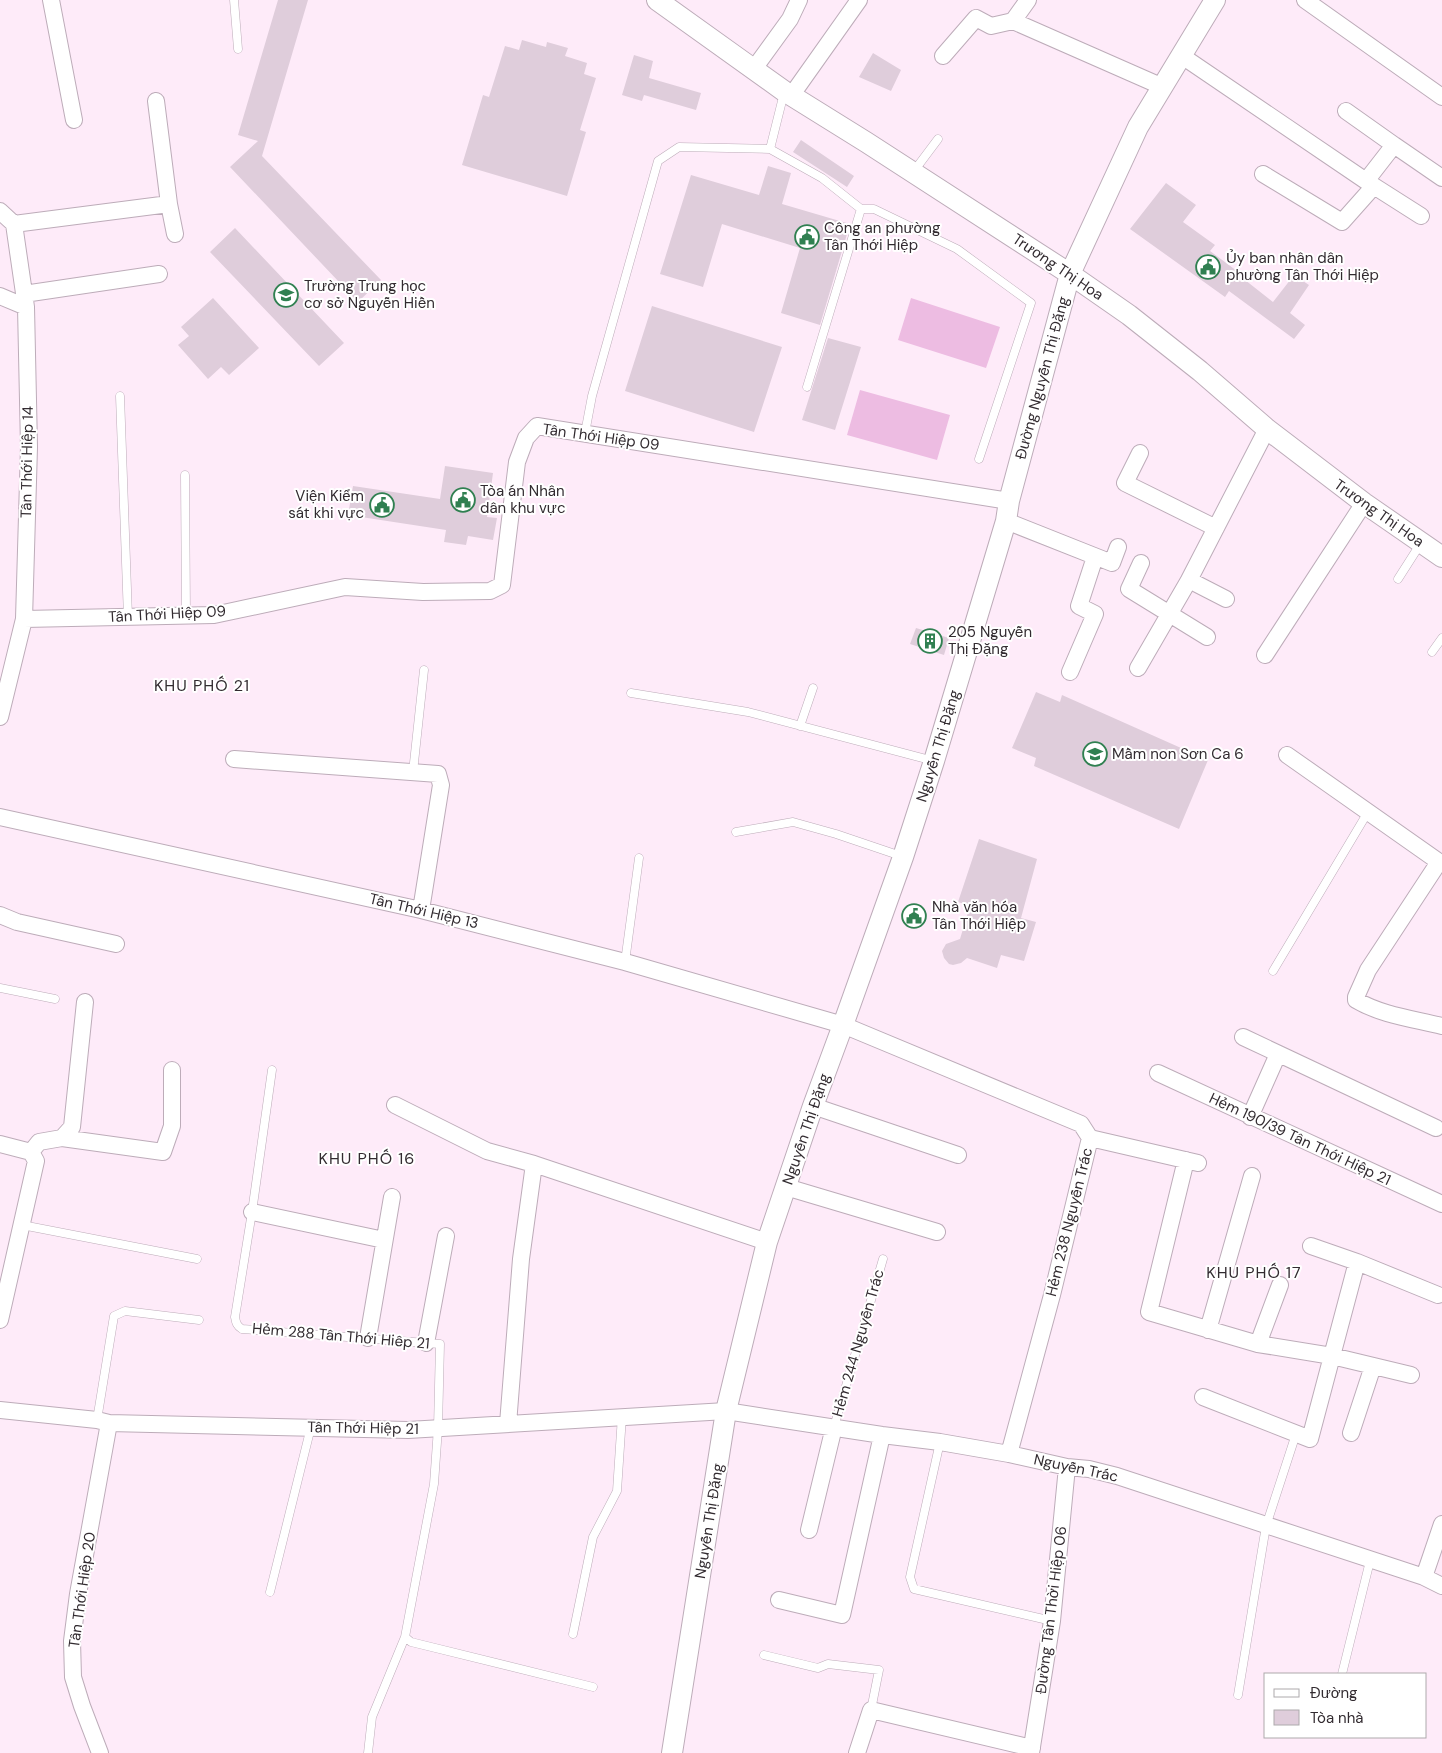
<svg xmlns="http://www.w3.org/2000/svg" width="1442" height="1753" viewBox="0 0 1442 1753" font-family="'DM Sans',sans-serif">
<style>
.grass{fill:#edbce2}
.building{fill:#dfcddb}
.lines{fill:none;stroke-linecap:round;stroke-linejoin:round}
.service-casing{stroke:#bdacb9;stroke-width:9}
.minor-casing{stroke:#bdacb9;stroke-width:18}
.tertiary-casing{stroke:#bdacb9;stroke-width:22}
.service{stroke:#fff;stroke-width:8}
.minor{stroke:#fff;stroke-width:16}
.tertiary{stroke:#fff;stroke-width:20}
.labels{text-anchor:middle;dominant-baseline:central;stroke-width:4;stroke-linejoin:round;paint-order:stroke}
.poi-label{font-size:15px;fill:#322b30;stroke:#fff;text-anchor:start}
.street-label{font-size:15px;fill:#322b30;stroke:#fff}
.neighbourhood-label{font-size:16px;letter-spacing:1px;fill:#322b30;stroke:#fff}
</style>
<rect width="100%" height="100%" fill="#feebf9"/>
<path class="grass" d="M911 298 1000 327 986 368 898 340Z
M860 390 950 415 937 460 847 435Z"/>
<path class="building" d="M278 0H308L262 156 381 280 358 302 230 167 258 141 238 135Z
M522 40 546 47 547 42 568 48 565 56 587 63 584 74 596 78 580 130 586 132 567 196 462 165 483 95 489 97 505 46 519 50Z
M873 53 901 70 891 91 859 77Z
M634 55 653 61 649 78 701 93 696 110 644 95 642 101 622 95Z
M801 140 854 176 847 187 793 152Z
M768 166 791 173 782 204 850 224 820 325 781 313 800 248 722 224 703 287 660 274 691 175 759 195Z
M1166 183 1196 205 1183 222 1215 245 1210 251 1241 274 1240 276 1273 302 1294 275 1309 285 1290 313 1305 325 1294 339 1229 291 1225 297 1130 229Z
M235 228 344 343 319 366 210 252Z
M213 298 259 348 229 375 221 367 208 379 178 345 189 336 181 327Z
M652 306 782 347 754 432 625 391Z
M828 338 861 347 835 430 802 420Z
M445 466 493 473 487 517 497 518 493 540 468 536 466 545 444 542 446 530 348 515 353 486 440 499Z
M916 628 949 638 944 655 910 644Z
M1036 692 1060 702 1062 695 1208 760 1179 829 1034 766 1036 758 1012 748Z
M979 839 1037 859 1021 918 1036 922 1024 961 1001 955 997 968 967 958 961 963 953 965 949 964 944 958 942 951 946 944 960 939 970 906 958 902Z"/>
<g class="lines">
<g class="service-casing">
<path id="service" d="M234 0 238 49
M770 149 822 178 861 209 807 387
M914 171 938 139
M861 209H874L957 249 1031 303 979 459
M120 396 128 617
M585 433 592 396 658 161 679 147 770 149 784 93
M185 475 186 616
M1398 579 1421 543
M1432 652 1442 638
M631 693 748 712 934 761
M800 726 813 688
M413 772 424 670
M736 832 793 822 836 834 901 856
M625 962 639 858
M1273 971 1368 812
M0 988 55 999
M272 1070 252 1212 235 1317C236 1323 237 1326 242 1329L440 1344 438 1428 434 1484 405 1637 411 1642 593 1687
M22 1225 197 1259
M97 1420 114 1316 125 1311 199 1320
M834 1427 883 1259
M940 1442 910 1577 914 1589 1052 1621
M270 1592 311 1427
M573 1634 593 1537 617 1491 622 1416
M764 1655 818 1668 828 1664 879 1670 871 1710
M1342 1674 1370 1561
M1238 1695 1266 1526 1296 1434
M368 1753 372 1717 405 1637"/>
</g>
<g class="minor-casing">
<path id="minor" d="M51 0 74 120
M1028 0 1013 21 1163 87
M1305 0 1442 97
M943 56 976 18 991 26 1013 21
M1182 56 1366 181 1421 216
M753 70 790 19 799 0
M791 96 859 0
M1346 111 1394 145
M1263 174 1342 222 1374 186
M1366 181 1394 145 1442 178
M169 204 175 234
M0 211 14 224 26 307 29 447 24 619 0 717
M14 224 169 204 156 101
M24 294 159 274
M0 296 26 307
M1140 453 1125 483 1216 528
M1006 521 1112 563 1118 547
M1141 563 1129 589 1207 637
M1226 599 1189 580 1267 429
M24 619 214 615 345 587 423 592 490 591 502 585 517 462 526 438 537 426 1009 501
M1265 655 1364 503
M1138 668 1189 580
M1070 672 1095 614 1079 606 1095 557
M1287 755 1442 864
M234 759 438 774 441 785 421 910
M0 817 421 910 625 962 843 1025 1081 1124 1090 1138 1052 1295 1009 1454
M1439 862 1368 970 1356 997V1000C1381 1015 1414 1019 1442 1026
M0 915 17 922 116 944
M1243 1037 1436 1128
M1158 1073 1442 1204
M395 1105 487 1151 534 1164 767 1242
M813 1106 958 1155
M1250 1117 1278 1054
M62 1138 72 1127 85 1002
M1090 1138 1198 1163
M0 1144 31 1152 36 1161 0 1320
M31 1152 39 1142 62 1138 163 1152 172 1126V1070
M1186 1160 1149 1312 1258 1344 1332 1356 1357 1262 1438 1295
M786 1187 937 1232
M252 1212 384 1240
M1311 1246 1357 1262
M1208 1330 1252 1176
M368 1338 392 1197
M426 1343 446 1236
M1258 1344 1280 1285
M1203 1397 1310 1439 1332 1356 1411 1375
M0 1410 97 1420 109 1423 408 1430 726 1411 882 1435 940 1442 1009 1454 1067 1467 1089 1469 1117 1476 1424 1577 1442 1586
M508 1424 521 1259 534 1164
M1351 1433 1373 1366
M809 1530 834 1427
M1424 1577 1442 1524
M779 1600 842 1615 882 1435
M100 1753 82 1706 73 1677 72 1641 78 1594 109 1423
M857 1753 871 1710 1032 1748
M1031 1753 1052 1621 1067 1467"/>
</g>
<g class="tertiary-casing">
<path id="tertiary" d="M657 0 784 91 866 142 1070 274 1129 315 1200 371 1267 429 1364 503 1442 557
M672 1753 726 1411 767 1242 813 1106 843 1025 903 857 934 761 1006 521 1009 501 1070 274 1138 127 1215 0"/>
</g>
<use href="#service" class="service"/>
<use href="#minor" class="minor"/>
<use href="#tertiary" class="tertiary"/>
</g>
<defs>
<g id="civic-ring" transform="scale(1.25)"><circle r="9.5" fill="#fff" stroke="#308051" stroke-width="1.5"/><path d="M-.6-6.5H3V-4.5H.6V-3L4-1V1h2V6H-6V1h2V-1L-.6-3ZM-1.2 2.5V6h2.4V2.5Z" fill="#308051"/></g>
<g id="school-ring" transform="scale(1.25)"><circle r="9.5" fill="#fff" stroke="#308051" stroke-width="1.5"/><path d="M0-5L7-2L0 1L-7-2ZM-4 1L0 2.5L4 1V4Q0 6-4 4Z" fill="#308051"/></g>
<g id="building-ring" transform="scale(1.25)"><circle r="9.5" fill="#fff" stroke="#308051" stroke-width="1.5"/><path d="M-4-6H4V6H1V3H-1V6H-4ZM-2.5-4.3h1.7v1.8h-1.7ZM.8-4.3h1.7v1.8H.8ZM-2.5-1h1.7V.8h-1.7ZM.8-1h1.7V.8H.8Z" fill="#308051"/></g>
</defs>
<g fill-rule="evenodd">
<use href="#civic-ring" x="807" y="237"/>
<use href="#civic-ring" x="1208" y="267"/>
<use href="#school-ring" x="286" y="295"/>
<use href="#civic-ring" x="463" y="500"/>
<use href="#civic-ring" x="382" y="505"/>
<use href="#building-ring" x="930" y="641"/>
<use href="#school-ring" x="1095" y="754"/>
<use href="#civic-ring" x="914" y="916"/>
</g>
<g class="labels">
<g class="poi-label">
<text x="824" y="228">Công an phường<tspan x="824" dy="17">Tân Thới Hiệp</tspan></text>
<text x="1226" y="258">Ủy ban nhân dân<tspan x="1226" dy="17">phường Tân Thới Hiệp</tspan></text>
<text x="304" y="286">Trường Trung học<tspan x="304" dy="17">cơ sở Nguyễn Hiền</tspan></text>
<text x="480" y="491">Tòa án Nhân<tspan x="480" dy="17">dân khu vực</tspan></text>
<text x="364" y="496" text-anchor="end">Viện Kiểm<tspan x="364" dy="17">sát khi vực</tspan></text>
<text x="948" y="632">205 Nguyễn<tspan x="948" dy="17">Thị Đặng</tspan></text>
<text x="1112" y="754">Mầm non Sơn Ca 6</text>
<text x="932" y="907">Nhà văn hóa<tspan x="932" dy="17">Tân Thới Hiệp</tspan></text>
</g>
<g class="street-label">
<text transform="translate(1058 267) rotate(34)">Trương Thị Hoa</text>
<text transform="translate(1042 378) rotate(-75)">Đường Nguyễn Thị Đặng</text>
<text transform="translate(601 437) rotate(8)">Tân Thới Hiệp 09</text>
<text transform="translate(27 462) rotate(-89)">Tân Thới Hiệp 14</text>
<text transform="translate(1379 513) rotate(35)">Trương Thị Hoa</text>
<text transform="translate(167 614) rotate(-3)">Tân Thới Hiệp 09</text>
<text transform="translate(938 746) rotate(-73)">Nguyễn Thị Đặng</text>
<text transform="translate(424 911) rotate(13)">Tân Thới Hiệp 13</text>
<text transform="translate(806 1129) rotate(-71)">Nguyễn Thị Đặng</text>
<text transform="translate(1300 1139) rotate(25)">Hẻm 190/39 Tân Thới Hiệp 21</text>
<text transform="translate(1069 1222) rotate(-76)">Hẻm 238 Nguyễn Trác</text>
<text transform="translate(341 1336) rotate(5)">Hẻm 288 Tân Thới Hiêp 21</text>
<text transform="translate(858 1343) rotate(-74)">Hẻm 244 Nguyễn Trác</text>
<text transform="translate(363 1428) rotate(1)">Tân Thới Hiệp 21</text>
<text transform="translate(1076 1468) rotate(12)">Nguyễn Trác</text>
<text transform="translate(709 1521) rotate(-81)">Nguyễn Thị Đặng</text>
<text transform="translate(82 1590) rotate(-82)">Tân Thới Hiệp 20</text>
<text transform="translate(1051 1610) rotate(-83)">Đường Tân Thời Hiệp 06</text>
</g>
<g class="neighbourhood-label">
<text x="202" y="685">KHU PHỐ 21</text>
<text x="367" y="1158">KHU PHỐ 16</text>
<text x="1254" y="1272">KHU PHỐ 17</text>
</g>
</g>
<rect x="1264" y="1673" width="162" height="65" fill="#ffffff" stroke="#adaaac"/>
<rect x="1274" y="1689" width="25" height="8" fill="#ffffff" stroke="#adaaac"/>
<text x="1310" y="1698" font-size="15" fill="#322b30">Đường</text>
<rect x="1274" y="1710" width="25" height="15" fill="#dfcddb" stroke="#adaaac"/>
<text x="1310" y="1723" font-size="15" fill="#322b30">Tòa nhà</text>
</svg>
